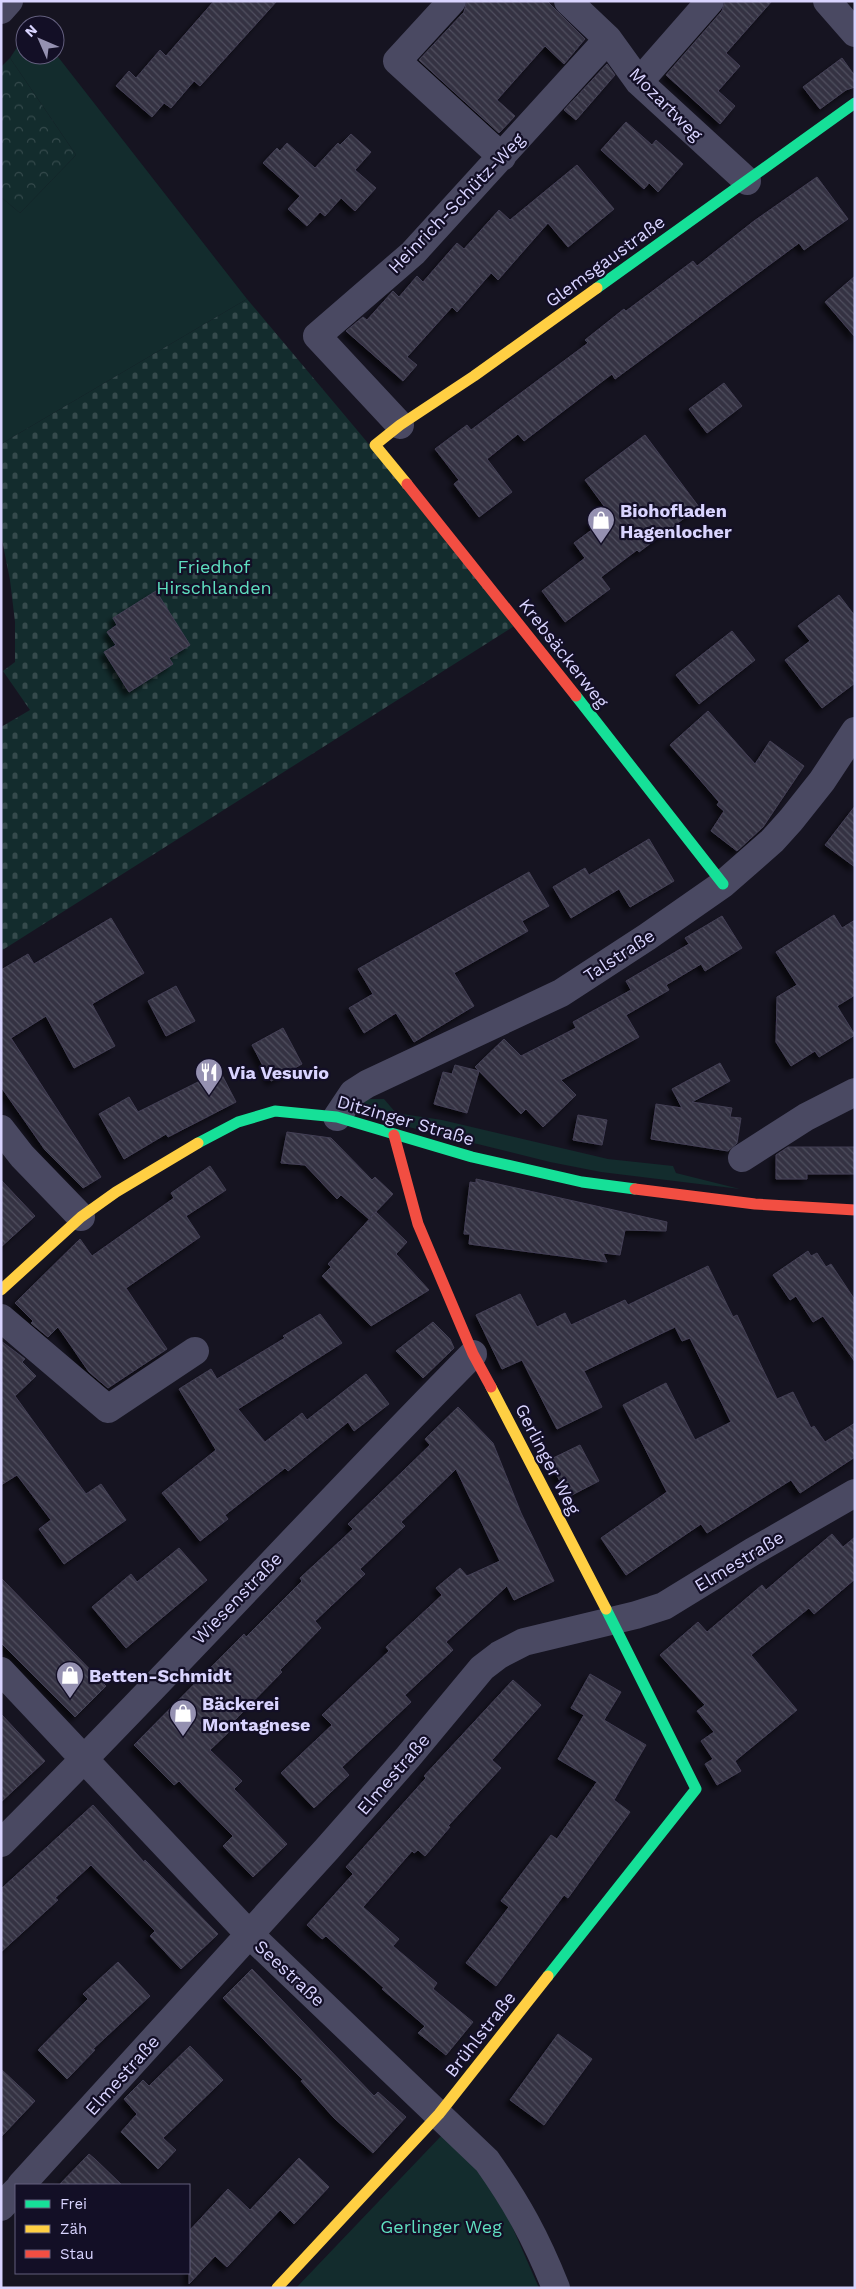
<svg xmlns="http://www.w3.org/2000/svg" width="856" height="2289" viewBox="0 0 856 2289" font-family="'Work Sans',sans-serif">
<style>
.green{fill:#132c2d}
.cemetery{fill:url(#cemetery-stones)}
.park{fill:url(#park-crowns)}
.building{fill:url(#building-back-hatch);stroke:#433f54;filter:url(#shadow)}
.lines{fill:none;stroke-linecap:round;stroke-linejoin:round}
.street{stroke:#4a4962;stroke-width:28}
.fast{stroke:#16e098;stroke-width:11}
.slow{stroke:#ffcf43;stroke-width:11}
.jam{stroke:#f24e42;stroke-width:11}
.labels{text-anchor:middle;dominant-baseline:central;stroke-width:4.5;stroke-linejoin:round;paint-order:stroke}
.street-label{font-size:18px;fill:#d9d4ff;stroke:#130f26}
.poi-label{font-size:18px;font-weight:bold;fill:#d9d4ff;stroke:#130f26;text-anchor:start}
.park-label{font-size:18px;fill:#5fe0c0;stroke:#130f26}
</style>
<defs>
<pattern id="cemetery-stones" width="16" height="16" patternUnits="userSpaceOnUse" patternTransform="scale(1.25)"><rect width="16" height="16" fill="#132c2d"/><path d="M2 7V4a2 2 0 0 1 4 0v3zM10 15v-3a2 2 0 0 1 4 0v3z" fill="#354a4c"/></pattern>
<pattern id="park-crowns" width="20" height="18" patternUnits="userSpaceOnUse" patternTransform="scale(1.25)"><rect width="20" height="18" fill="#132c2d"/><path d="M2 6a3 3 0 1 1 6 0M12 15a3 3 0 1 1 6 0" fill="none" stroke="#354a4c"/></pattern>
<pattern id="building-back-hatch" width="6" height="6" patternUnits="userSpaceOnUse" patternTransform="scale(1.25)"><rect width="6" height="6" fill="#343243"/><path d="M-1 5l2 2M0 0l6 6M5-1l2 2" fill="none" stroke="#514f5f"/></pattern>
<filter id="shadow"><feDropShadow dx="-4.5" dy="4.5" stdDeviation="2.5" flood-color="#0009"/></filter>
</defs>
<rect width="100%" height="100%" fill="#161421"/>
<path class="green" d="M25 35V55H55V53L247 299 1 444V197L20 213 76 155 10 58Z
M368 1099H384L396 1113 442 1120 608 1159 673 1166 676 1173 740 1189 601 1172 550 1162 364 1116 360 1106Z
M442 2135 478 2170 505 2210 539 2288H296Z"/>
<path class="cemetery" d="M247 299 519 623 1 951V727L30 710 3 671 15 662V622L10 580 1 535V444Z"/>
<path class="park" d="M10 58 76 155 20 213 1 197V67Z"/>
<path class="building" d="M214 1H277L200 86 194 81 171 108 164 103 152 117 116 86 129 71 136 78 160 50 166 56Z
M467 1H547L585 39 564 64 545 46 497 100 515 116 499 133 419 60 464 12Z
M725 1H772L726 53 740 66 718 91 735 106 720 124 666 75 722 11Z
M842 58 855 76V87L846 90 820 109 803 87Z
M607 64 615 75 576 120 564 110Z
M626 122 652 145 656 140 683 164 658 192 649 183 644 189 601 150Z
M351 134 371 152 355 170 376 188 355 211 341 198 325 216 320 212 307 226 288 209 300 196 263 163 277 148 280 151 287 143 315 168 338 143 340 145Z
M577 165 614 209 568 247 548 223 498 280 491 273 457 312 452 307 407 357 417 365 403 381 346 331 363 317 367 320 393 291 399 297 417 276 423 282 457 243 464 249 499 210 510 220Z
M817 177 848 219 804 250 799 243 615 379 612 374 524 441 518 434 487 459 512 492 479 517 454 484 459 480 435 449 467 425 471 430 588 343 585 340 624 309 626 311 693 261 697 266 754 221Z
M855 276V337L825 302Z
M724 383 742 406 707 433 689 409Z
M645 435 699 507 639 552 637 550 601 577 610 589 565 622 542 591 585 558 574 543 593 529 588 524 607 510 585 480Z
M156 591 190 645 169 658 173 664 129 692 104 652 116 645 107 632 117 625 113 618Z
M839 595 855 616V683L822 708 785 660 810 641 798 626Z
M732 631 755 660 699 704 676 675Z
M708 711 755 764 770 741 804 766 763 827 737 851 711 831 724 811 717 805 719 802 670 745Z
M855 806V867L825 845Z
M649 839 674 881 630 907 619 889 571 918 553 887 585 868 589 875Z
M529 872 549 906 522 921 528 931 454 973 474 1006 414 1042 396 1013 364 1033 349 1008 373 994 358 969Z
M834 915 842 928 855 920V995L837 1006 855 1035 819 1057 815 1051 791 1066 776 1042 777 997 797 985 776 952Z
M722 916 742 948 705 971 701 964 666 985 669 990 626 1015 639 1037 561 1080 576 1095 543 1127 526 1109 521 1114 475 1067 504 1039 521 1056 576 1028 573 1022 631 990 626 981 689 944 685 938Z
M111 918 144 973 92 1004 115 1046 74 1068 46 1016 11 1038 101 1177 83 1188 45 1150 1 1087V970L28 954 34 964Z
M176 986 195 1021 166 1036 148 1001Z
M283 1028 302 1064 271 1081 252 1045Z
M720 1063 730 1081 692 1102 732 1108 730 1117 741 1118 737 1143 728 1151 651 1139 656 1104 682 1108 672 1089Z
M455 1065 479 1071 467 1113 434 1104 443 1072 452 1074Z
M220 1071 236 1102 168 1137 166 1134 124 1159 99 1114 129 1097 138 1112Z
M578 1115 607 1120 602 1145 573 1140Z
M287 1132 331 1138 372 1180 375 1177 393 1194 369 1219 341 1195 337 1199 305 1165 281 1163Z
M788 1147H855V1174H807V1179H776V1155Z
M210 1166 226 1190 186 1216 200 1237 126 1288 167 1349 108 1388 89 1372 58 1327 48 1337 31 1323 33 1321 15 1303 80 1239 92 1256 174 1198 171 1193Z
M476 1179 667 1222 666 1231 625 1230 620 1255 603 1253 607 1262 469 1244 470 1234H464L470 1182 476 1183Z
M1 1180 35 1216 1 1247Z
M376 1212 407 1242 396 1254 429 1290 371 1326 322 1276 331 1267 328 1264Z
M808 1251 811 1256 817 1253 826 1267 831 1264 855 1300V1362L823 1316 813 1322 796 1296 790 1300 773 1275Z
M708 1266 733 1317 737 1315 777 1399 793 1392 811 1428 814 1426 825 1442 855 1423V1457L800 1493 791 1480 707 1533 701 1524 626 1575 601 1538 667 1492 623 1405 666 1383 695 1440 731 1422 690 1338 682 1341 675 1327 584 1371 602 1407 557 1429 522 1360 502 1369 476 1315 520 1294 537 1327 565 1313 571 1325 625 1300 628 1305Z
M320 1314 342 1343 238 1409 265 1442 302 1413 307 1420 366 1374 389 1404 354 1431 348 1422 288 1471 285 1468 225 1515 228 1519 200 1541 162 1493 216 1450 179 1389 211 1369 217 1379 285 1338 283 1336Z
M433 1322 450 1339 454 1348 423 1378 396 1351Z
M1 1341 25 1359 22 1362 36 1376 15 1396 86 1494 101 1484 126 1520 64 1564 39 1529 51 1520 17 1475 1 1485Z
M458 1407 493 1443 521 1513 554 1581 514 1600 507 1586 446 1642 453 1650 405 1695 411 1702 342 1767 349 1775 314 1808 281 1773 332 1725 322 1715 389 1651 386 1647 442 1595 436 1588 460 1568 467 1576 500 1561 456 1469 401 1522 405 1526 360 1569 365 1574 315 1621 321 1628 280 1670 282 1672 229 1726 232 1729 210 1750 242 1781 234 1789 287 1844 253 1877 223 1846 233 1836 179 1781 174 1785 134 1745 244 1634 246 1637 302 1581 300 1578 353 1529 348 1524 430 1445 425 1439Z
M580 1445 599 1481 568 1497 549 1460Z
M832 1534 843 1547 855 1537V1579L814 1614 809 1608 751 1655 797 1710 735 1761 741 1771 717 1785 705 1764 713 1759 701 1741 714 1732 697 1711 705 1705 660 1655 698 1622 707 1632 762 1585 766 1590Z
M179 1548 207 1580 126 1648 92 1607 131 1574 137 1582Z
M1 1578 106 1686 75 1717 1 1643Z
M590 1674 621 1692 604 1720 646 1745 614 1800 630 1812 568 1898 564 1895 496 1986 466 1963 509 1907 501 1901 551 1835 557 1839 597 1782 558 1759 584 1715 571 1708Z
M513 1680 541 1705 492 1760 501 1768 448 1826 450 1827 425 1856 418 1850 414 1853 412 1851 363 1907 399 1939 393 1946 437 1983 433 1989 473 2022 446 2055 418 2033 425 2026 382 1989 384 1988 326 1936 322 1939 307 1925 353 1874 346 1867 426 1778 424 1776Z
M1 1714 45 1761 1 1802Z
M93 1805 144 1862 145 1860 218 1934 181 1969 150 1936 155 1931 91 1865 55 1898 58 1900 1 1952V1889Z
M118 1962 150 1996 93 2049 95 2050 67 2079 38 2050 88 1999 83 1994Z
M252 1969 374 2096 378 2092 406 2117 373 2153 334 2118 301 2081 303 2080 223 1998Z
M558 2034 592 2059 544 2125 510 2100Z
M190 2046 223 2080 163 2138 176 2150 158 2169 121 2132 137 2114 124 2099 143 2080 149 2086Z
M1 2069 35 2101 1 2137Z
M89 2154 95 2159 122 2185H59Z
M299 2158 329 2187 294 2224 280 2210 227 2267 215 2256 189 2284V2231L228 2189 250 2210Z"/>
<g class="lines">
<path class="street" d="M452 1 397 61 502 157
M568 1 608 39 639 82 747 181
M827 1 855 33
M1 10 9 1
M639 82 710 1
M400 425 317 336 413 253 608 39
M337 1117 353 1093 367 1084 561 993 647 937 723 884 772 841 791 820 822 781 855 731
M1 1129 22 1156 81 1217
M742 1158 806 1117 855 1092
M1 1318 108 1409 195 1351
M1 1671 249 1934 487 2161C518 2205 536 2238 556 2288
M1 1843C162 1683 314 1515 473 1354
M21 2185 327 1849 408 1757 482 1668 499 1655 524 1642 636 1615 664 1606 752 1552 855 1493
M1 2207 16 2191"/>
<path class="fast" d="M597 288 855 103
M576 696 723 884
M198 1143 238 1122 275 1111 337 1117 472 1157 582 1182 635 1189
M548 1976 696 1789 606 1609"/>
<path class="slow" d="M407 484 375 445 400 425 474 376 597 288
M1 1290 81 1217 116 1192 198 1143
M491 1387 606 1609
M277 2288 439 2114 548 1976"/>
<path class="jam" d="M407 484 576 696
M394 1135 418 1224 473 1354 491 1387
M635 1189 755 1204 855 1210"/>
</g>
<defs>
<g id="shop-pin" transform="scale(1.4375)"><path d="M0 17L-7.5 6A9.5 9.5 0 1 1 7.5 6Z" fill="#9591b1" stroke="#130f26"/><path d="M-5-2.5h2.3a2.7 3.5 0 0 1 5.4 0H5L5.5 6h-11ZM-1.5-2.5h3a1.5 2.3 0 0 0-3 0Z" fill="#fff"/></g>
<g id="restaurant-pin" transform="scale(1.4375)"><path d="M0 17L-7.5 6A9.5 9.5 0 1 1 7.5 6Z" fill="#9591b1" stroke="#130f26"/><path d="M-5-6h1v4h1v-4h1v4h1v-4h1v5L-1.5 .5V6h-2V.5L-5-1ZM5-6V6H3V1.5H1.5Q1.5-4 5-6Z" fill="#fff"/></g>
</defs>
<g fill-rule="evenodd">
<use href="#shop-pin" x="601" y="520"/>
<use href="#restaurant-pin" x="209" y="1072"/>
<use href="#shop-pin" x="70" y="1675"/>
<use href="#shop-pin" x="183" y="1713"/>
</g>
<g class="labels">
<g class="street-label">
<text transform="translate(666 104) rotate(45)">Mozartweg</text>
<text transform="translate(456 203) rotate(-46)">Heinrich-Schütz-Weg</text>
<text transform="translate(605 261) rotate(-36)">Glemsgaustraße</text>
<text transform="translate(564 653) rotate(52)">Krebsäckerweg</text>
<text transform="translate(619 955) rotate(-33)">Talstraße</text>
<text transform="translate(406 1120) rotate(16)">Ditzinger Straße</text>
<text transform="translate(548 1459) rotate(63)">Gerlinger Weg</text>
<text transform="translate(739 1561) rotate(-31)">Elmestraße</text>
<text transform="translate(237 1598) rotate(-46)">Wiesenstraße</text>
<text transform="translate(393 1774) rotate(-49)">Elmestraße</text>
<text transform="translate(290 1973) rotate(43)">Seestraße</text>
<text transform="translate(480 2034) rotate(-52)">Brühlstraße</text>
<text transform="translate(122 2075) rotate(-48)">Elmestraße</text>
</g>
<g class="poi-label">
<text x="620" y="510">Biohofladen<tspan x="620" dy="21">Hagenlocher</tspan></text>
<text x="228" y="1072">Via Vesuvio</text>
<text x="89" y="1675">Betten-Schmidt</text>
<text x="202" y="1703">Bäckerei<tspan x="202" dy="21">Montagnese</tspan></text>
</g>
<g class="park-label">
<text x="214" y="566">Friedhof<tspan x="214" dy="21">Hirschlanden</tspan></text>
<text x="441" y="2226">Gerlinger Weg</text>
</g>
</g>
<rect width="856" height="2289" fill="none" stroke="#d9d4ff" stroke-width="5"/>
<rect x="15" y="2184" width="175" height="90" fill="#130f26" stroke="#625e7d"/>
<rect x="25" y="2200" width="25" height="8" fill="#16e098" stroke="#625e7d"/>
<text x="60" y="2209" font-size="15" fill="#d9d4ff">Frei</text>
<rect x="25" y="2225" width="25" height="8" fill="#ffcf43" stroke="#625e7d"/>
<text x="60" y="2234" font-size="15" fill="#d9d4ff">Zäh</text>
<rect x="25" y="2250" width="25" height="8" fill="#f24e42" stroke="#625e7d"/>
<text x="60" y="2259" font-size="15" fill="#d9d4ff">Stau</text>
<g transform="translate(40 40) rotate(315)"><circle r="24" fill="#130f26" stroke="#625e7d"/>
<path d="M0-4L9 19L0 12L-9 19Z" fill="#9591b1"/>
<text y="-8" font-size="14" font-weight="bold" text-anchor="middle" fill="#d9d4ff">N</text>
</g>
</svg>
